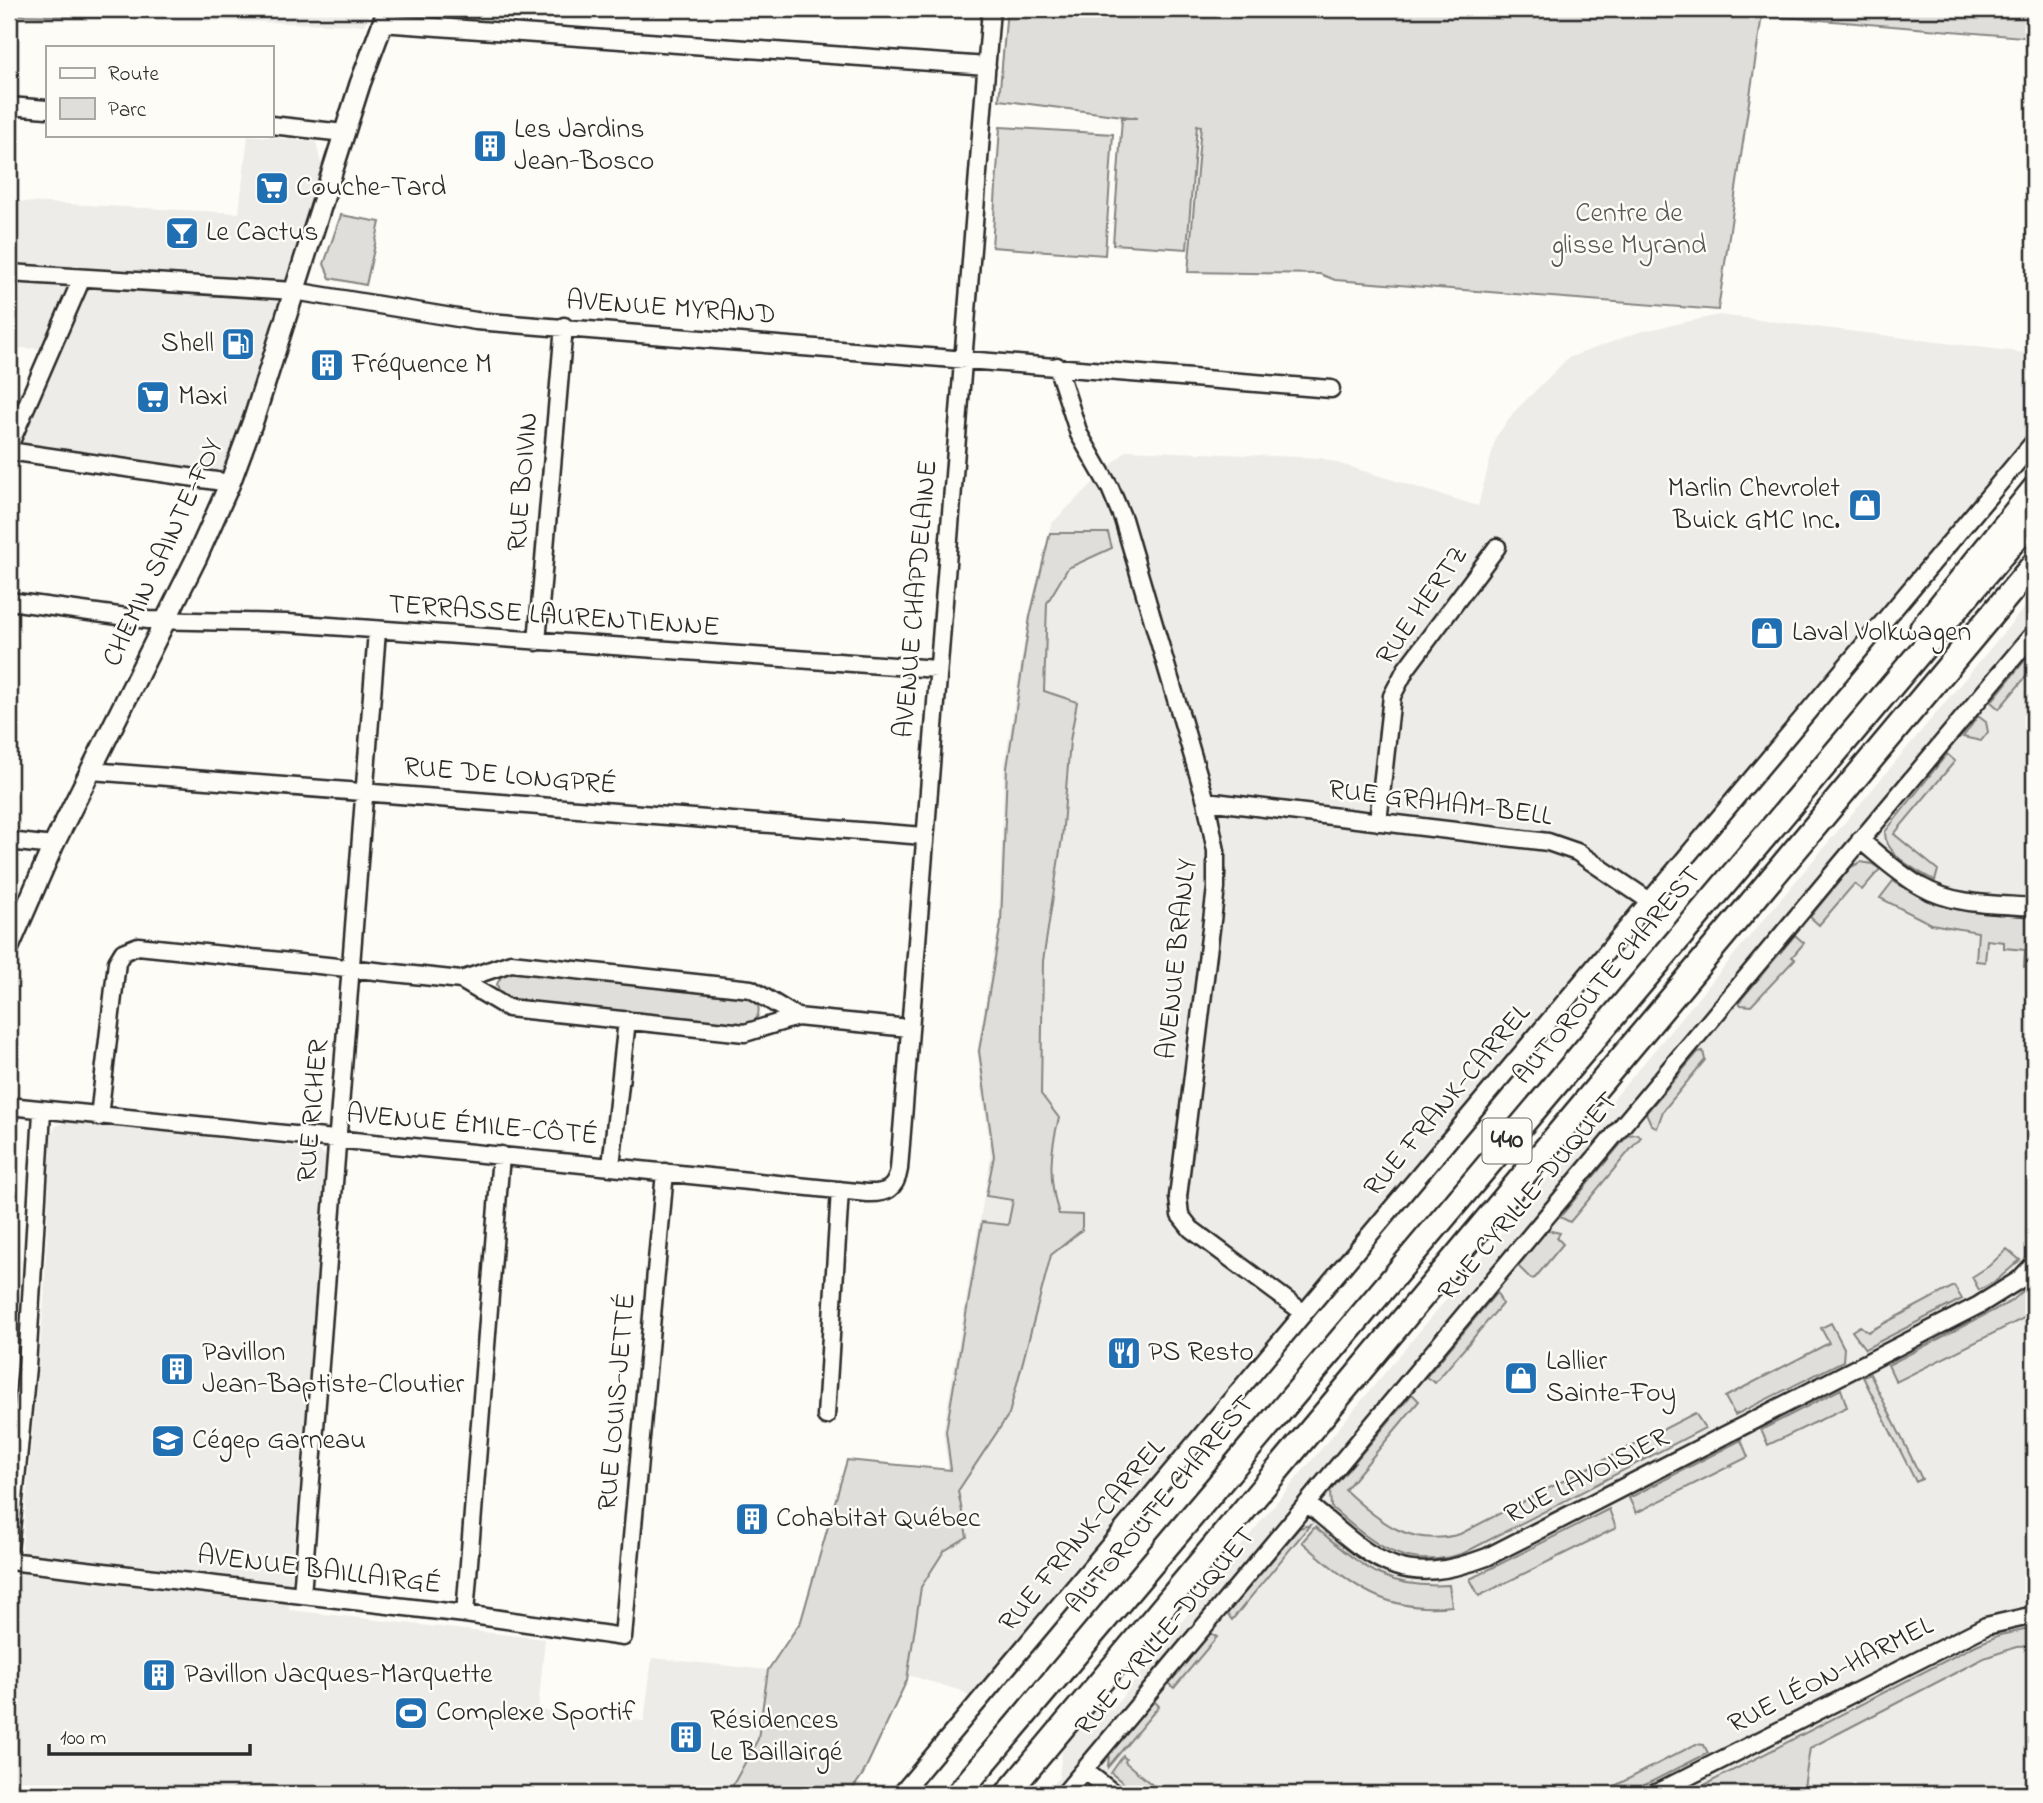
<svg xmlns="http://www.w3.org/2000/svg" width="2043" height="1803" viewBox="0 0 2043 1803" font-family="'Indie Flower',sans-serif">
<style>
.built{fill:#edece8}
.green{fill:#dfdeda;stroke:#858482;stroke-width:2}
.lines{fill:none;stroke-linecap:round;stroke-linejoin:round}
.minor-casing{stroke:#2b2b2b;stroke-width:21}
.major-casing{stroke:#2b2b2b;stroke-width:24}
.highway-casing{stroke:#2b2b2b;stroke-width:28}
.minor{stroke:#fdfcf7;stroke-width:16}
.major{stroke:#fdfcf7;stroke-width:19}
.highway{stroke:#fdfcf7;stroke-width:23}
.labels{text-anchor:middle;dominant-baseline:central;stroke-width:5;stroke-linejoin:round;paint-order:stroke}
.shield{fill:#fdfcf7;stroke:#6a6a68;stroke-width:2}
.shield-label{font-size:26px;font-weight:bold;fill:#2b2b2b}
.poi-label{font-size:28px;fill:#2b2b2b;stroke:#fdfcf7;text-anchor:start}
.park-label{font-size:28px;fill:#585857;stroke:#fdfcf7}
.street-label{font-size:28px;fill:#2b2b2b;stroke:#fdfcf7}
</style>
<rect width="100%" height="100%" fill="#fdfcf7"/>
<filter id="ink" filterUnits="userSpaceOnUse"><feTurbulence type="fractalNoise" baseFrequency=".0143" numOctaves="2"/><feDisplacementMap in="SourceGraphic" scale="14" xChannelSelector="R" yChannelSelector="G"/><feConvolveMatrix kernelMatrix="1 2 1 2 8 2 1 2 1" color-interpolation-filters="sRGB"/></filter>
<g filter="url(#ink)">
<path class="built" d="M9 9H372L364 25 9 15Z
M248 135 316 142 327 190 230 483 9 451 51 349 9 348V201L239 213Z
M1719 315 2034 354V444L1292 1311 979 1706 962 1691 908 1675 856 1652 948 1468 943 1432 991 1156 977 1051 999 922 1004 769 1028 618 1051 524 1127 450 1321 458 1478 506 1496 437 1514 412 1568 358 1639 332Z
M2034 596V1794H1046L1059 1778 1067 1704 1112 1710 1261 1521Z
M65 1122 316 1149 324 1154 327 1163 289 1610 545 1639 538 1710 644 1721 652 1658 768 1670 757 1738 727 1794H9V1655L19 1580 44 1303 51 1135 56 1126Z"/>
<path class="green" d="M9 9H294L108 17 9 15Z
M1007 9H2034V38L1762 15 1718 310 1335 280 1320 274 1188 272 1201 126 1197 125 1187 249 1113 244 1122 118H1138L999 100Z
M1000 127 1113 134 1105 255 992 247Z
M341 215 380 222 366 285 330 278 324 264Z
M1050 533H1108L1112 548 1068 568 1047 603 1044 691 1077 702 1070 741 1062 838 1043 961 1041 1094 1059 1118C1050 1151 1048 1180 1059 1214L1082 1215V1230L1051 1255 1009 1414 958 1491 967 1537 944 1551 921 1587 907 1680 863 1774 849 1794H728L758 1739 768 1670 801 1621 847 1460 951 1470 946 1431 982 1222 1008 1225 1013 1200 986 1196 994 1156 979 1051 1001 923 1007 768 1030 617Z
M2034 649V667L1999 709 1991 702Z
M1978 716 1986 722 1988 732 1981 741 1963 737Z
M1947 754 1955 761 1894 834 1938 870 1935 881C1918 871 1884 855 1885 832Z
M1861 862 1872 864 1880 869 1862 890 1854 884 1819 925 1810 917 1851 867Z
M1893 881C1941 914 1979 912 2034 917L2031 968 2024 967 2025 950 2004 948V942L1987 940 1985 962 1976 961 1978 932 1931 924 1880 898Z
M1795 935 1804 943 1792 957 1795 959 1751 1006 1741 1005 1739 1002Z
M511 971 750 997 758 1005C760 1014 757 1023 747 1024L511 1000 500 994 497 984 502 975Z
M1703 1051 1705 1060 1663 1111 1657 1128 1651 1124 1646 1113 1698 1052Z
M1637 1134 1641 1137 1570 1222 1560 1217 1628 1135Z
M1547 1230 1560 1233 1557 1238 1563 1244 1535 1278 1531 1279 1518 1266Z
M2007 1249 2020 1260 1997 1280 1979 1290 1972 1277 1989 1266Z
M2034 1281V1309L2022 1319 1896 1382 1888 1365 2012 1301Z
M1954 1286 1962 1299 1865 1349 1852 1331 1860 1326 1868 1332Z
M1497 1292 1502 1304 1435 1383 1426 1377Z
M1831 1323 1844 1348 1843 1361 1735 1415 1725 1397 1829 1343 1821 1328Z
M1870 1374 1922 1479 1916 1482 1863 1377Z
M1841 1389 1847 1407 1768 1445 1761 1430Z
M1412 1394 1419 1401 1345 1490C1379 1522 1411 1548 1460 1534L1695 1413 1705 1428 1464 1553C1406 1573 1373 1544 1331 1507L1330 1491Z
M1741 1440 1748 1457 1636 1513 1629 1498Z
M1609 1509 1616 1528 1479 1596 1470 1579Z
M1310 1525 1232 1620 1227 1614 1299 1528Z
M1315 1527C1363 1566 1383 1589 1449 1585L1452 1606C1383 1614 1351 1584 1302 1542Z
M2034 1628V1646L2017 1647 1984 1658 1810 1748 1803 1794 1718 1792 1687 1794 1976 1645 2000 1635Z
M1211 1633 1217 1637 1174 1688 1169 1683Z
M1154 1701 1159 1706 1108 1767 1109 1754Z
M1696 1744 1704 1745 1708 1753 1627 1794H1599Z
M1123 1756 1126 1759 1125 1762 1163 1794H1137L1111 1773Z"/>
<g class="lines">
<g class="minor-casing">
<path id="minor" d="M381 23 987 66
M9 106 47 109
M271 125 344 133
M9 273 294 291 476 321 1331 389
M1057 366 1079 434 1110 488 1123 519 1206 801 1216 851V888L1178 1197 1180 1215 1191 1229 1304 1313
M9 446 82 278
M9 451 230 483
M9 601 148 620 287 623 937 669
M537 642 564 326
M91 771 924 836
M1206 801 1548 842 1577 852 1651 902
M1378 822 1392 696 1406 669 1497 547
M1860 840C1880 856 1900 875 1922 887 1955 906 1997 904 2034 907
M9 841 53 846
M461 980 511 963 751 989 797 1017 909 1028
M9 1106 867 1193C886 1194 896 1189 899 1169L991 9
M99 1117 117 962 123 952 138 946 461 980 508 1008 745 1033 797 1017
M611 1166 627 1020
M826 1416 840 1190
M1308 1504C1374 1560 1399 1590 1487 1557L1979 1305 2019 1280 2034 1264
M9 1551 27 1367 42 1112
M9 1561 465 1614 623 1637 665 1172
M302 1595 377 631
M465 1614 501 1155
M1084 1770 1115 1794
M901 1794 2034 442
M1064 1794 2034 633
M1654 1794 1986 1626 2034 1615"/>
</g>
<g class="major-casing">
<path id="major" d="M9 947 53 846 196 559 230 483 254 418 360 84 388 9"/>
</g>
<g class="highway-casing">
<path id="highway" d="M1922 628 2034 489
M958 1794 2034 517
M1007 1794 2034 564"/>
</g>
<use href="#minor" class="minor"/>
<use href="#major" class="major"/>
<use href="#highway" class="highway"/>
</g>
</g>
<defs>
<g id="building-square" transform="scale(1.75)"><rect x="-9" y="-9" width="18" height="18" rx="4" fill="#1f6fb2" stroke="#fdfcf7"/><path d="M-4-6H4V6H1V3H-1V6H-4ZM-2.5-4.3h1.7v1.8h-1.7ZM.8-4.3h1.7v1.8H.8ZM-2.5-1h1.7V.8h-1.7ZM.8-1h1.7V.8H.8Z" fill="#fff"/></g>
<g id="supermarket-square" transform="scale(1.75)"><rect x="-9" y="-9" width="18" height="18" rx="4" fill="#1f6fb2" stroke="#fdfcf7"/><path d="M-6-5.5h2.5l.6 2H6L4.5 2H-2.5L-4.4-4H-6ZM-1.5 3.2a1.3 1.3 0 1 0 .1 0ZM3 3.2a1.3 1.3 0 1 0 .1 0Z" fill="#fff"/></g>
<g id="bar-square" transform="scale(1.75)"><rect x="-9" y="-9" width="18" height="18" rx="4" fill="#1f6fb2" stroke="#fdfcf7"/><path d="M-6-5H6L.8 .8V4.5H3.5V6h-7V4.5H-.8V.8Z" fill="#fff"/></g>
<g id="fuel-square" transform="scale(1.75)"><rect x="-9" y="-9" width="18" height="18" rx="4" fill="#1f6fb2" stroke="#fdfcf7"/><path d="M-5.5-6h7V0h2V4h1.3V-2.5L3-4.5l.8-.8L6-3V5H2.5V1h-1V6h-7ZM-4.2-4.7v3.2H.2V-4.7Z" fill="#fff"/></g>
<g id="shop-square" transform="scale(1.75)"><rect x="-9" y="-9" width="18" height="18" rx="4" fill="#1f6fb2" stroke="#fdfcf7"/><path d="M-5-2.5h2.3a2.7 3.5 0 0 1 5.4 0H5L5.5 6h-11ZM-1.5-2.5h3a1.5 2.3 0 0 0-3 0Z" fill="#fff"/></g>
<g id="restaurant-square" transform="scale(1.75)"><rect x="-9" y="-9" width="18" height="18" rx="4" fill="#1f6fb2" stroke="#fdfcf7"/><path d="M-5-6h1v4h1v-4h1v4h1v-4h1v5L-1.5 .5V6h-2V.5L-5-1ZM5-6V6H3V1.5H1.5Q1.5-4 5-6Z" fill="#fff"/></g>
<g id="university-square" transform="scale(1.75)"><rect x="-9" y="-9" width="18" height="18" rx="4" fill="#1f6fb2" stroke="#fdfcf7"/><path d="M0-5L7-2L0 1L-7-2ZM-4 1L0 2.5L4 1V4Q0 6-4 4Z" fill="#fff"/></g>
<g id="stadium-square" transform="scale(1.75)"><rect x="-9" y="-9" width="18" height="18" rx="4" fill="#1f6fb2" stroke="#fdfcf7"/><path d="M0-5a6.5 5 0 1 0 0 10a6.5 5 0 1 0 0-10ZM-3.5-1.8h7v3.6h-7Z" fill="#fff"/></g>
</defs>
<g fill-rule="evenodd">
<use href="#building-square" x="490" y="146"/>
<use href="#supermarket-square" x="272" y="188"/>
<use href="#bar-square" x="182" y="233"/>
<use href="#fuel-square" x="238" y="344"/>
<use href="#building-square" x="327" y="365"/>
<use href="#supermarket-square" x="153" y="397"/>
<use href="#shop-square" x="1865" y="505"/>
<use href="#shop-square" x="1767" y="633"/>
<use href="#restaurant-square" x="1124" y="1353"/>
<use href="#building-square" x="177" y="1369"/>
<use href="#shop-square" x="1521" y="1378"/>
<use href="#university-square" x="168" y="1441"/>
<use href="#building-square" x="752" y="1519"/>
<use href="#building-square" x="159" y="1675"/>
<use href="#stadium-square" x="411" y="1713"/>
<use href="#building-square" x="686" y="1737"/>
</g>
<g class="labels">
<rect class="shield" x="1482.5" y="1118.5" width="49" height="45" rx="5"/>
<g class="shield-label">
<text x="1507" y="1141">440</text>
</g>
<g class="poi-label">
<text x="514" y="130">Les Jardins<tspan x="514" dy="32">Jean-Bosco</tspan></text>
<text x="296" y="188">Couche-Tard</text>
<text x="206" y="233">Le Cactus</text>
<text x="214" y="344" text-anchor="end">Shell</text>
<text x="352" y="365">Fréquence M</text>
<text x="178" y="397">Maxi</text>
<text x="1840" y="489" text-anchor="end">Marlin Chevrolet<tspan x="1840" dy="32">Buick GMC Inc.</tspan></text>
<text x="1792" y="633">Laval Volkwagen</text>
<text x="202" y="1353">Pavillon<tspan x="202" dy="32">Jean-Baptiste-Cloutier</tspan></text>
<text x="1148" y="1353">PS Resto</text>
<text x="1546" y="1362">Lallier<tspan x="1546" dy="32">Sainte-Foy</tspan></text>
<text x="192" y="1441">Cégep Garneau</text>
<text x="776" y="1519">Cohabitat Québec</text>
<text x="184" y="1675">Pavillon Jacques-Marquette</text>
<text x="436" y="1713">Complexe Sportif</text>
<text x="710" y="1721">Résidences<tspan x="710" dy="32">Le Baillairgé</tspan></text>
</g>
<g class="park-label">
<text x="1629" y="214">Centre de<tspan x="1629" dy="32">glisse Myrand</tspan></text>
</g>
<g class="street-label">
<text transform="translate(671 309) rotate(4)">AVENUE MYRAND</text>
<text transform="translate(524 482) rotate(-85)">RUE BOIVIN</text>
<text transform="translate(164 553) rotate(-65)">CHEMIN SAINTE-FOY</text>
<text transform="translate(917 599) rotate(-85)">AVENUE CHAPDELAINE</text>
<text transform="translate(1423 606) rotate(-55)">RUE HERTZ</text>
<text transform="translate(554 617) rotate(4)">TERRASSE LAURENTIENNE</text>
<text transform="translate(510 777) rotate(5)">RUE DE LONGPRÉ</text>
<text transform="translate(1440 804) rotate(7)">RUE GRAHAM-BELL</text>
<text transform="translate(1178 959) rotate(-84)">AVENUE BRANLY</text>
<text transform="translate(1608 976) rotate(-50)">AUTOROUTE CHAREST</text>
<text transform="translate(1448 1101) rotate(-50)">RUE FRANK-CARREL</text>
<text transform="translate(314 1111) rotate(-85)">RUE RICHER</text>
<text transform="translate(472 1126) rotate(5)">AVENUE ÉMILE-CÔTÉ</text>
<text transform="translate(1529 1197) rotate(-50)">RUE CYRILLE-DUQUET</text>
<text transform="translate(618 1402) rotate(-85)">RUE LOUIS-JETTÉ</text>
<text transform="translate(1587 1477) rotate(-27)">RUE LAVOISIER</text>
<text transform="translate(1161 1505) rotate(-50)">AUTOROUTE CHAREST</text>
<text transform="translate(1083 1536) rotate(-50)">RUE FRANK-CARREL</text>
<text transform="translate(319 1571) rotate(7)">AVENUE BAILLAIRGÉ</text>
<text transform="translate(1166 1632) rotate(-50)">RUE CYRILLE-DUQUET</text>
<text transform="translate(1831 1676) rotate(-27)">RUE LÉON-HARMEL</text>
</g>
</g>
<rect width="2043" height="1803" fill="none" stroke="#fdfcf7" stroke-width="35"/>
<rect x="18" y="18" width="2008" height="1768" fill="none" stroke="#2b2b2b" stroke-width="2.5" filter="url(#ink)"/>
<rect x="46" y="46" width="228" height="91" fill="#fdfcf7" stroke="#a9a8a5" stroke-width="2"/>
<rect x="60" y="68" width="35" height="10" fill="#fdfcf7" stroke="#a9a8a5" stroke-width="2"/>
<text x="108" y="80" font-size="21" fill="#2b2b2b">Route</text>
<rect x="60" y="98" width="35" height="21" fill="#dfdeda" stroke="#a9a8a5" stroke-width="2"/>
<text x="108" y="116" font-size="21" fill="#2b2b2b">Parc</text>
<path d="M49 1744v10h201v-10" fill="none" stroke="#2b2b2b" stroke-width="3.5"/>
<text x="60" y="1744" font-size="21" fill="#2b2b2b" stroke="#fdfcf7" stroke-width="5" paint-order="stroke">100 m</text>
</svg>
